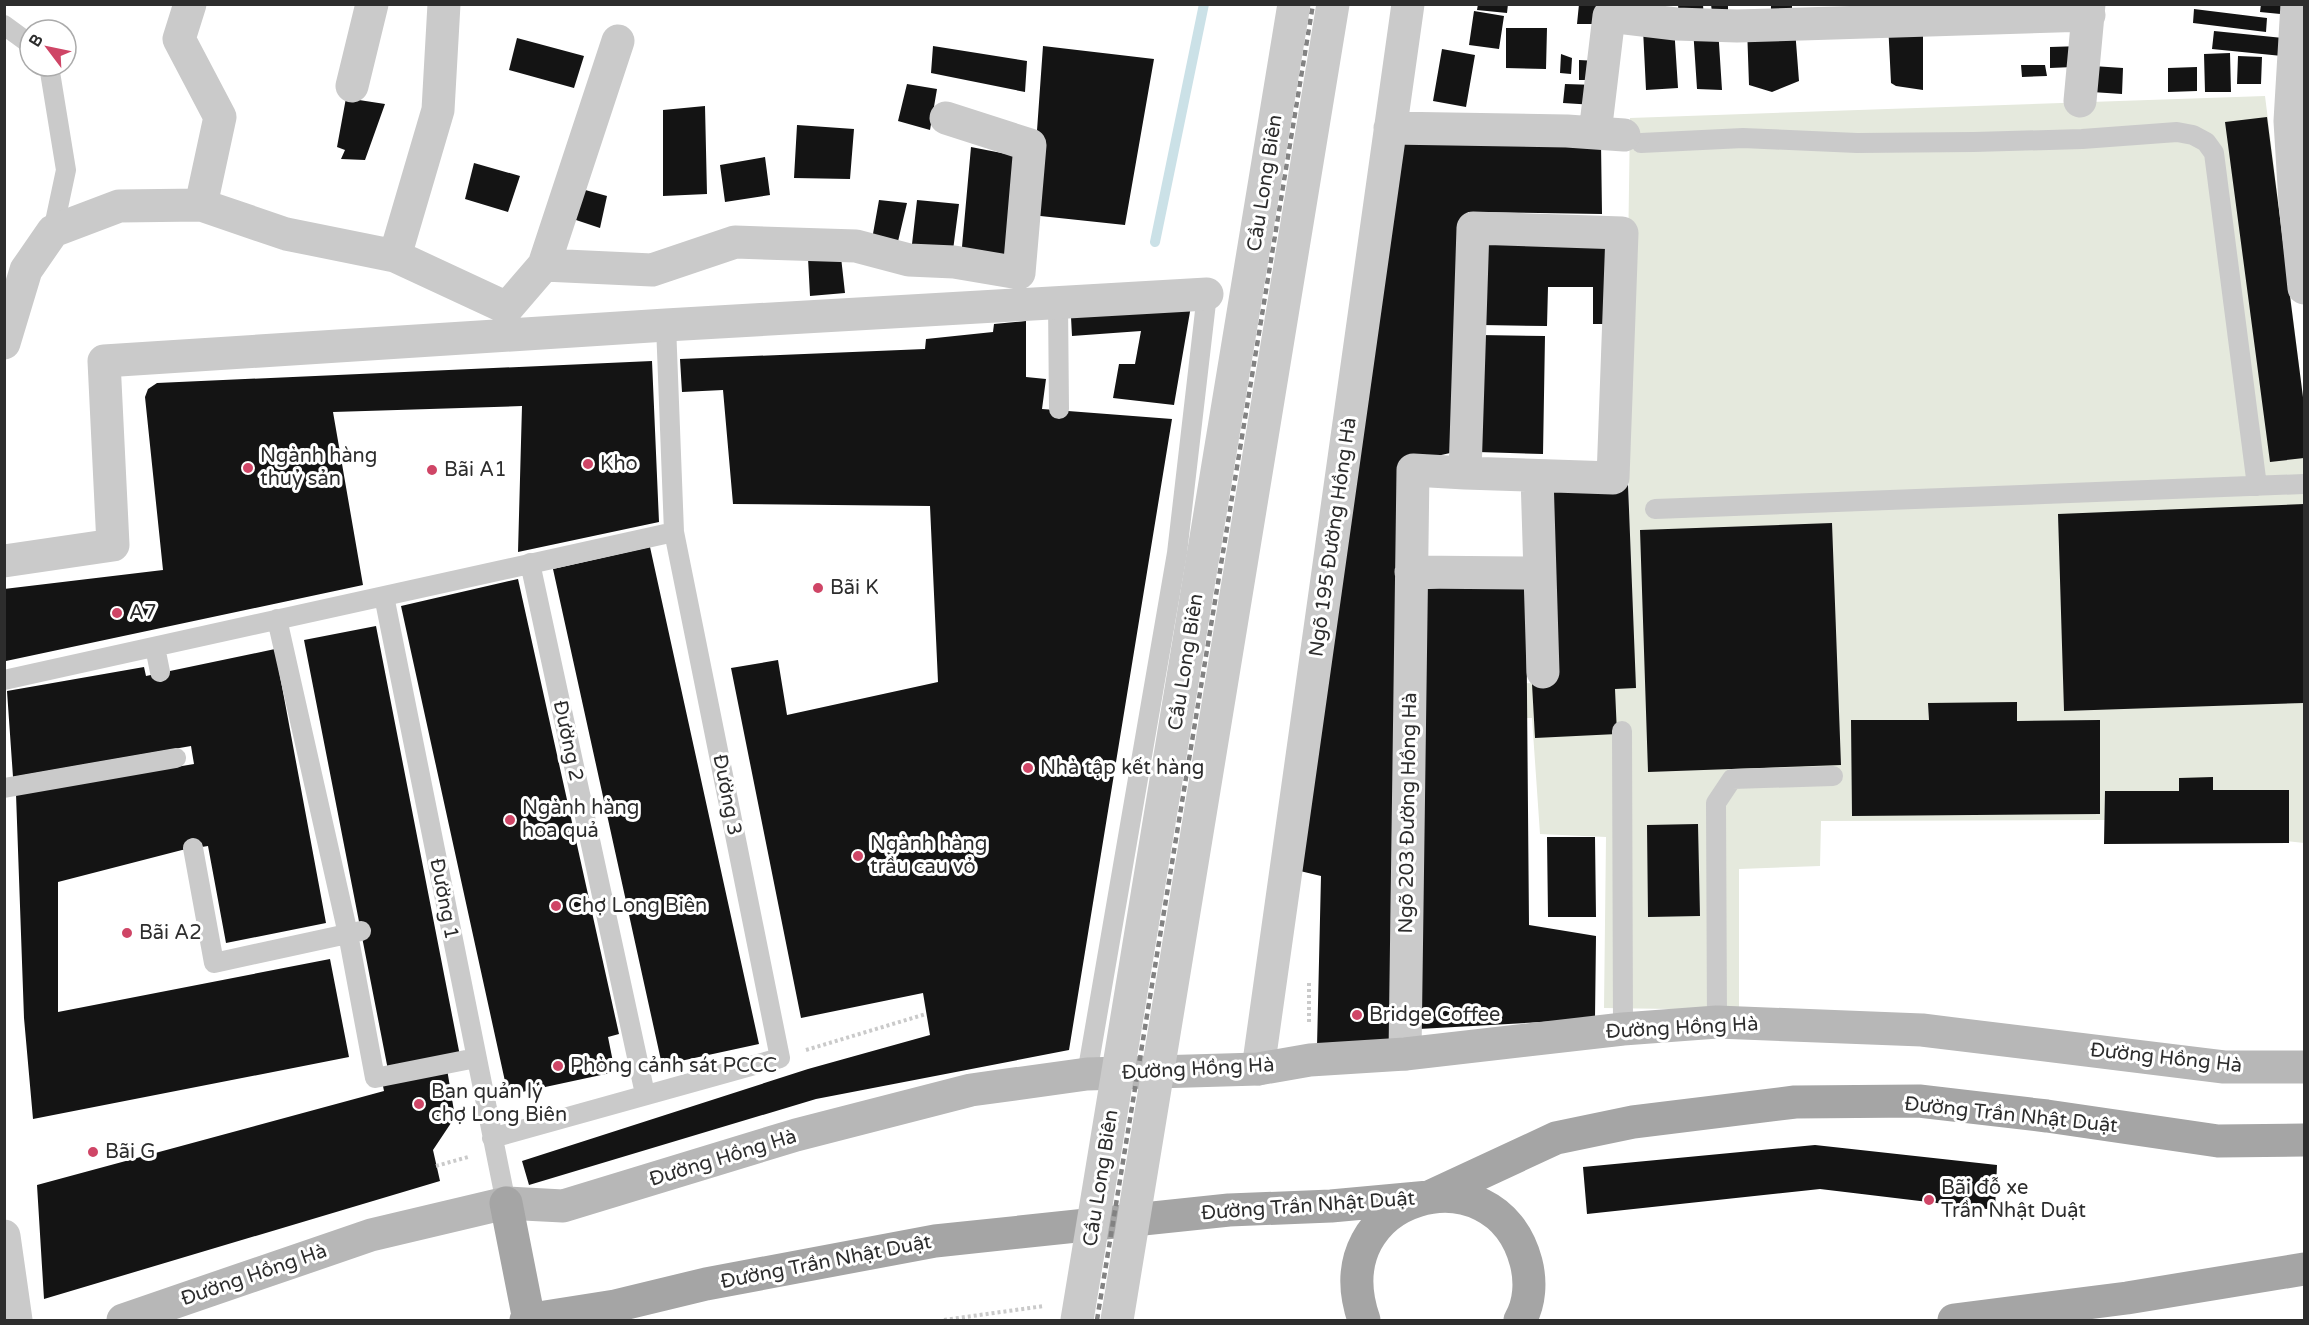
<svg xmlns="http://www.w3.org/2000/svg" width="2309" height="1325" viewBox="0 0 2309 1325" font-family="'Varela Round',sans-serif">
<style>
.green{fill:#e5e9dd}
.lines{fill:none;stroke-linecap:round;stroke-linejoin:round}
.stream{stroke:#cbe1e7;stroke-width:10}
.building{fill:#141414}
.path{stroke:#cacaca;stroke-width:4;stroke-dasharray:3 3;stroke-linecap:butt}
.lane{stroke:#cacaca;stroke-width:20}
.street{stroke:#cacaca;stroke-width:33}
.secondary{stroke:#b7b7b7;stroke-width:33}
.primary{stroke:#a5a5a5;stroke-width:33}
.rail{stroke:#828282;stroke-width:4.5;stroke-dasharray:6 4.5;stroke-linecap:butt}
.street-bridge{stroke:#cacaca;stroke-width:33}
.poi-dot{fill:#cf4566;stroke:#fff;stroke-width:2}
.labels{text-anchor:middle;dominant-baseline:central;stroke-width:6;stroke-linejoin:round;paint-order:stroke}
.street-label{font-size:20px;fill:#2d2d2d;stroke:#fff}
.poi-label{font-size:20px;fill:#2d2d2d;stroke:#fff;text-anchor:start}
</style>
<rect width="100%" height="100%" fill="#fff"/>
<path class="green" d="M2265 96 2304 405V843L2104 820 1821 821 1820 866 1739 869V1010L1604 1008 1606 837 1540 834 1532 718 1455 719 1453 684 1631 682 1627 328 1630 118Z"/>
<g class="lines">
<path class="stream" d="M1155 242 1204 4"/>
</g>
<path class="building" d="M1478 4H1508L1507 13 1477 10Z
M1579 4H1605L1603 24H1577Z
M1678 4H1703L1704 21 1679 20Z
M1711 4H1728V11L1712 13Z
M1771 4H1792V19L1771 20Z
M2261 4H2292V15L2260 12Z
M2194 9 2267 18 2266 32 2193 23Z
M1474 11 1504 16 1499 49 1469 45Z
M1888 22 1923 24V90L1896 86 1891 83Z
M1674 26 1678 88 1646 90 1643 29Z
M1747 27 1795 29 1799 81 1772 92 1749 85Z
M1506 28H1547L1546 69 1506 68Z
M1693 28H1718L1722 90 1697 89Z
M2214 31 2283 38 2282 56 2212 49Z
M517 38 584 56 574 88 509 70Z
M933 46 1027 61 1025 92 931 73Z
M1043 46 1154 59 1125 225 1031 215Z
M2082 46 2073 67 2050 68V47Z
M1442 49 1475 55 1466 107 1433 101Z
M2230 53 2231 92H2205L2204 54Z
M1561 54 1572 58 1571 74 1560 73Z
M2238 56 2262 57 2261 84H2237Z
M1579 60 1597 61V80H1579Z
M2021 65H2045L2047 76 2022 77Z
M2093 66 2123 68 2122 94 2092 92Z
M2197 67V91L2168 92V68Z
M907 84 937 89 930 130 898 121Z
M1565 84 1596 85 1595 105 1563 103Z
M346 98 385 104 365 160 341 159 345 150 337 147Z
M705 106 707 194 663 196V110Z
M2267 117 2304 405V458L2270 462 2225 122Z
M797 125 854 129 850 179 794 178Z
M1398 143H1601L1602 214 1468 212 1450 453 1402 464 1397 1046 1317 1047 1321 876 1300 871Z
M971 147 1022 157 1013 265 961 258Z
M765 157 770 195 725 202 720 165Z
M474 163 520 176 508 212 465 199Z
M578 188 607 196 600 228 570 218Z
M879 200 907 203 896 250 871 245Z
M917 200 959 204 952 258 911 253Z
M1484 241 1613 243 1611 324H1593V287H1548L1547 326 1482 325Z
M841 257 845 293 810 296 808 258Z
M1191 306 1174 405 1113 398 1119 364H1135L1141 331 1072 336 1071 317Z
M1026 321V377L1046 379 1042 409 1172 419 1069 1050 816 1099 529 1185 522 1161 808 1069 930 1035 923 993 801 1018 731 668 778 660 787 715 938 682 930 506 733 504 723 390 682 392 680 359 925 349 926 339 993 332 994 324Z
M1480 335 1545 336 1543 454 1478 452Z
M652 361 659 522 518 552 522 406 333 412 363 585 6 661 4 589 163 570 145 397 148 389 157 383Z
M1628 484 1636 688 1615 689 1617 734 1535 738 1532 684 1555 683 1548 487Z
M2304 504V703L2064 711 2058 514Z
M1832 523 1841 765 1648 772 1640 530Z
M650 547 759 1044 662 1065 553 569Z
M518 579 619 1034 608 1037 615 1072 508 1095 401 606Z
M1526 581 1529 925 1596 936 1595 1019 1419 1029 1427 589Z
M376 626 460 1056 447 1069 455 1117 433 1150 440 1181 44 1299 37 1185 384 1091 380 1071 388 1070 304 640Z
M275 649 326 923 226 943 208 846 182 850 58 882V1012L330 959 349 1057 33 1119 24 1018 16 794 194 764 191 746 13 777 7 691 144 667 146 676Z
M2017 702V721L2100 720V814L1852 816 1851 720H1929L1928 703Z
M2213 777V790H2289V843L2104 844 2105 791H2179V778Z
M1698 824 1700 916 1648 917 1647 825Z
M1547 837H1595L1596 917H1548Z
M1815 1145 1997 1165 1995 1210 1820 1189 1587 1214 1583 1167Z"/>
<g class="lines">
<path class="path" d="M1309 983V1024
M806 1050 926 1014
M436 1166 468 1157
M944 1320 1044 1306"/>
<path class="lane" d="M4 25 30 44
M49 66 66 170 53 231
M1641 143 1743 138 1857 143 1974 142 2082 139 2177 132 2193 135 2206 142 2214 153 2257 486
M1058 302 1059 409
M1655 509 2304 484
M530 563 645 1094
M384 596 506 1203
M277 619 348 934 375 1078 476 1058
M155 647 160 672
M4 680 674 532
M1622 731 1623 1029
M4 788 176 758
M193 848 214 963 361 931
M1717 1022 1716 803 1732 779 1833 776
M1087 1074 1177 553 1207 294
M492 1138 780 1058 674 532 666 325"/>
<path class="street" d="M190 4 179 39 220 117 201 205
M2297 4 2290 121 2295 203 2304 288
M352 86 372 4
M2080 101 2089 4
M1390 128 1567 131 1624 135
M1595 133 1609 16 1676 24 1737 26 2089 15
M1473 228 1622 233 1613 478 1465 473Z
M395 256 438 110 444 4
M544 265 618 41
M4 343 26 270 53 231 119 206 201 205 286 234 395 256 507 308 544 265 652 270 735 242 856 246 909 260 954 262 1019 273 1030 145 946 118
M1537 476 1543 672
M4 561 113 545 104 361 666 325 1207 294
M1411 572 1539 573
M1405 1054 1413 470 1465 473
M1258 1069 1408 4
M4 1236 16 1320"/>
<path class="secondary" d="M123 1320 371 1235 506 1203 563 1206 796 1135 971 1090 1087 1074 1258 1069 1310 1060 1405 1054 1623 1029 1717 1022 1922 1030 2224 1067H2304"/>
<path class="primary" d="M506 1203 529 1320
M526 1320 615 1306 706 1284 935 1241 1229 1210 1331 1206 1429 1197 1556 1138 1633 1122 1795 1102 1919 1101 2047 1116 2218 1141 2304 1140
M1364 1320C1320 1194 1496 1147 1526 1262 1531 1281 1530 1303 1520 1320
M1954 1320 2127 1298 2304 1269"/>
<path class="rail" d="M1097 1320 1313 4"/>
<path class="street-bridge" d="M1077 1320 1294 4
M1117 1320 1333 4"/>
</g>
<g class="poi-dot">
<circle cx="588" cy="464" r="6"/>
<circle cx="248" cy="468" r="6"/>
<circle cx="432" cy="470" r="6"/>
<circle cx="818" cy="588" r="6"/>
<circle cx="117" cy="613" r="6"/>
<circle cx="1028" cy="768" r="6"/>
<circle cx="510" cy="820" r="6"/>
<circle cx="858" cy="856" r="6"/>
<circle cx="556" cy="906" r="6"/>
<circle cx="127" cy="933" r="6"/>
<circle cx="1357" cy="1015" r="6"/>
<circle cx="558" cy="1066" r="6"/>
<circle cx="419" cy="1104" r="6"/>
<circle cx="93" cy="1152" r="6"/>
<circle cx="1929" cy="1200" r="6"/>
</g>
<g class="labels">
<g class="street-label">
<text transform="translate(1265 183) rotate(-81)">Cầu Long Biên</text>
<text transform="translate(1333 537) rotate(-82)">Ngõ 195 Đường Hồng Hà</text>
<text transform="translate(1186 662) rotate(-81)">Cầu Long Biên</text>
<text transform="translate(568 741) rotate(78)">Đường 2</text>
<text transform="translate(727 795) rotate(79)">Đường 3</text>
<text transform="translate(1408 813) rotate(-89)">Ngõ 203 Đường Hồng Hà</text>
<text transform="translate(444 899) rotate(79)">Đường 1</text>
<text transform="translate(1682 1028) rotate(-3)">Đường Hồng Hà</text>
<text transform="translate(2166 1058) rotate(6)">Đường Hồng Hà</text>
<text transform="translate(1198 1069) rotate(-3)">Đường Hồng Hà</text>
<text transform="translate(2011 1115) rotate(6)">Đường Trần Nhật Duật</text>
<text transform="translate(723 1158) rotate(-17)">Đường Hồng Hà</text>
<text transform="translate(1101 1178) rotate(-81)">Cầu Long Biên</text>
<text transform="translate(1308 1206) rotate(-4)">Đường Trần Nhật Duật</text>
<text transform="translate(826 1262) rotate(-11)">Đường Trần Nhật Duật</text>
<text transform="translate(254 1275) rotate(-19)">Đường Hồng Hà</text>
</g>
<g class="poi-label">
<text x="260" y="456">Ngành hàng<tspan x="260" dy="23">thuỷ sản</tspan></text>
<text x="600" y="464">Kho</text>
<text x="444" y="470">Bãi A1</text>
<text x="830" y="588">Bãi K</text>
<text x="129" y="613">A7</text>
<text x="1040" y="768">Nhà tập kết hàng</text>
<text x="522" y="808">Ngành hàng<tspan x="522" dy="23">hoa quả</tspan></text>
<text x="870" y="844">Ngành hàng<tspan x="870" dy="23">trầu cau vỏ</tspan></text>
<text x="568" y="906">Chợ Long Biên</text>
<text x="139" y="933">Bãi A2</text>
<text x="1369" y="1015">Bridge Coffee</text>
<text x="570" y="1066">Phòng cảnh sát PCCC</text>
<text x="431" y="1092">Ban quản lý<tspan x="431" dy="23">chợ Long Biên</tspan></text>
<text x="105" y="1152">Bãi G</text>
<text x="1941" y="1188">Bãi đỗ xe<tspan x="1941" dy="23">Trần Nhật Duật</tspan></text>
</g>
</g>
<rect width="2309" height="1325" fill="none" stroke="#2d2d2d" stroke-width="12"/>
<g transform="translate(48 48) rotate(302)"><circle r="28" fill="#ffffff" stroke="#ababab" stroke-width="1.5"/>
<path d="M0-4.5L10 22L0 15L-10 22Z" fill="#cf4566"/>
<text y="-9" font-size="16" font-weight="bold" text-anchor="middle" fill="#2d2d2d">B</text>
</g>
</svg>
